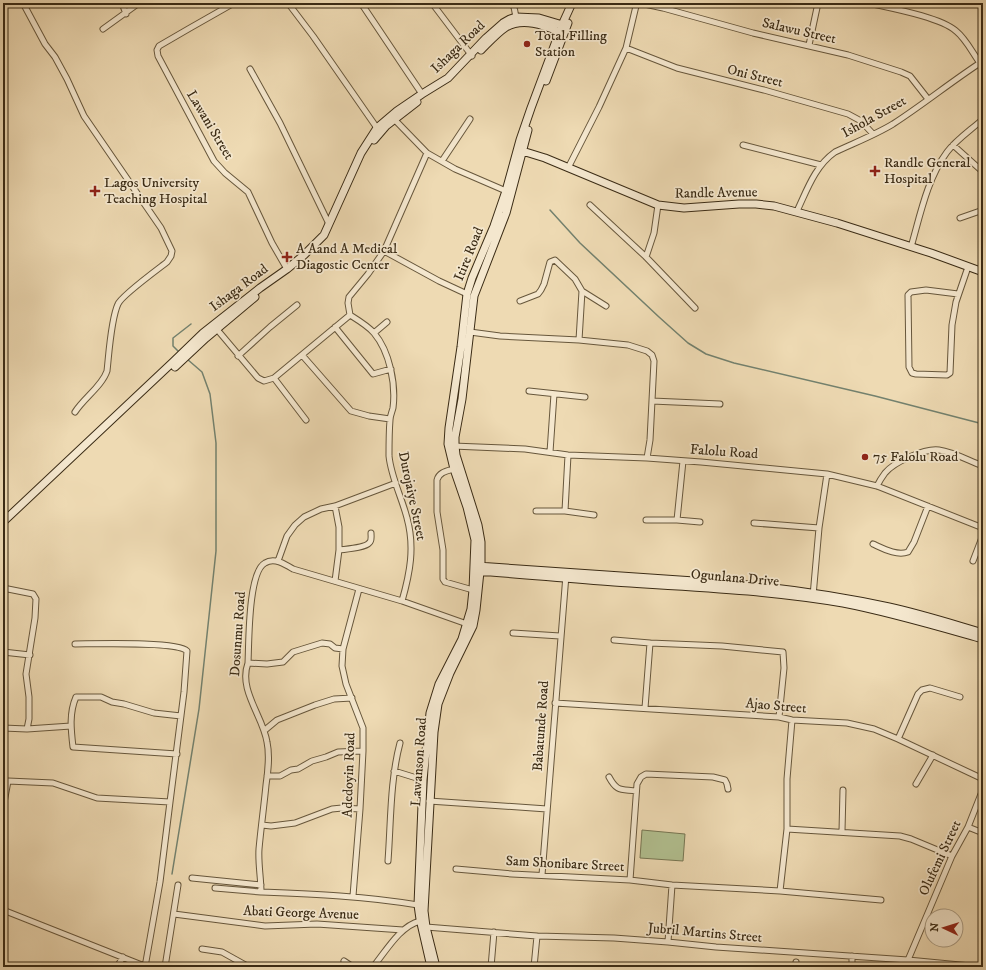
<svg xmlns="http://www.w3.org/2000/svg" width="986" height="970" viewBox="0 0 986 970" font-family="'IM FELL DW Pica',serif">
<style>
.green{fill:#b2c191;stroke:#767653}
.lines{fill:none;stroke-linecap:round;stroke-linejoin:round}
.stream{stroke:#73816e;stroke-width:1.5}
.street-casing{stroke:#67573c;stroke-width:7}
.secondary-casing{stroke:#3a2b15;stroke-width:9}
.street{stroke:#f4e7ce;stroke-width:5}
.secondary{stroke:#f4e7ce;stroke-width:7}
.poi-dot{fill:#8f2418;stroke:#f4e7ce;stroke-width:1.5}
.labels{text-anchor:middle;dominant-baseline:central;stroke-width:3.5;stroke-linejoin:round;paint-order:stroke}
.street-label{font-size:14px;fill:#3a2b15;stroke:#f4e7ce}
.poi-label{font-size:14px;fill:#3a2b15;stroke:#f4e7ce;text-anchor:start}
</style>
<rect width="100%" height="100%" fill="#eedab3"/>
<filter id="stains"><feTurbulence type="fractalNoise" baseFrequency=".005" numOctaves="4"/><feColorMatrix values="0 0 0 0 .2 0 0 0 0 .09 0 0 0 0 .02 0 0 0 .5 -.17"/></filter>
<radialGradient id="worn" r=".72"><stop offset=".6" stop-color="#630" stop-opacity="0"/><stop offset="1" stop-color="#630" stop-opacity=".3"/></radialGradient>
<path class="green" d="M642 830 685 834 683 861 640 858Z"/>
<g class="lines">
<path class="stream" d="M550 210 580 243 659 317 688 343 706 354 734 363 875 396 983 424
M179 352 173 346V338L191 324
M172 874 199 709 216 551V443L210 394 202 372 187 359"/>
<g class="street-casing">
<path id="street" d="M23 3 45 44 55 57 67 79 84 116 161 228 172 251 171 256 167 262C158 269 121 296 118 304 111 319 109 353 107 371 102 386 84 398 75 412
M122 3 126 14
M234 3 190 28 159 46 157 50 158 56 214 161 225 173 248 192 272 243 287 269
M288 3 313 36 377 128
M361 3 422 94
M432 3 472 56
M510 3 514 7 516 17
M868 3C890 8 940 17 956 31 966 39 972 52 980 63
M514 7 519 3
M103 29 139 3
M809 45 818 3
M626 48 677 68 764 90 848 114 861 121 873 134
M250 69 280 123 329 224
M393 118 427 153 455 169 506 191
M743 145 821 165
M953 145 983 172
M442 161 470 119
M568 168 599 107 626 48 636 6 640 3 663 8 753 33 848 55 901 72 910 76 928 99
M590 205 646 257 695 308
M797 211C807 190 815 166 835 152 854 143 875 135 893 124 924 104 952 81 983 61
M960 218 983 210
M911 247C920 216 927 179 947 152 957 139 971 130 983 119
M384 251 439 281 467 294
M646 257 654 233 658 205
M582 291 606 306
M958 294 926 290 911 292 908 295 909 367 912 373 916 374 947 375 950 373 952 325 956 302 968 267
M520 301 538 294 541 290 544 284 550 262 555 260 575 279 582 291 579 340
M350 315C358 320 368 326 374 333 390 352 396 385 393 408 392 412 390 416 390 420 389 432 389 445 389 456 391 477 402 498 407 518 415 547 410 573 402 601
M215 327 258 378 264 381 274 378 350 315 348 303 349 297 368 274 384 251 427 153
M335 327 373 374 391 369
M470 332 500 336 579 340 628 345 647 351 652 355 654 361 650 440 647 458
M374 333 387 322
M302 355 351 411 369 416 390 419
M238 356 270 327 297 305
M274 378 306 420
M529 391 585 397
M652 401 720 404
M453 446 525 449 568 455 647 458 701 462 827 474 877 486 983 528
M550 452 554 394
M454 469C447 471 439 472 437 480V512L443 550V579L445 582 473 590
M877 486C879 482 882 477 885 473 894 462 925 448 939 450 954 452 969 461 983 466
M536 511H565L594 515
M565 511 568 455
M646 520H677L700 522
M677 520 683 461
M754 523 819 528
M873 544C884 549 897 556 908 552L914 542 928 506
M339 550C346 549 365 548 369 543 372 541 371 537 371 533
M278 561 287 536 295 525 304 517 321 509 335 506 396 483
M973 561 983 535
M335 581 339 550V527L335 506
M3 588 33 594 36 599 35 618 26 674 29 697V719L27 729
M813 596 819 528 827 474
M513 633 560 636
M614 640 650 643 645 708
M650 643 722 646 783 652 784 668 779 717
M3 652 30 655
M248 663 267 664 283 662 293 652 322 643 330 644 335 648 343 649
M555 703 779 717 792 720 847 723 874 729 898 739 983 779
M3 728 27 729 71 726
M265 730 277 720 315 705 334 699 352 698
M898 739 918 694 922 690 930 688 960 697
M177 754 73 747C71 730 69 713 76 697H101L112 702 124 704 154 713 181 716
M394 771 423 780
M267 776H280L291 770 298 769 312 761 326 757 338 752 363 751
M609 777C617 792 621 789 636 791
M916 784 933 755
M429 801 547 809
M3 808 8 781 53 783 97 798 170 802 184 692 187 651C178 641 92 644 75 644
M262 825 271 826 295 823 332 809 342 808 360 809
M968 827 983 833
M787 829 900 836 911 839 952 856
M842 831 843 790
M388 861C391 821 390 781 400 743
M456 869 512 874 630 880 672 885 780 891 881 900
M542 875 566 575
M192 878 261 885
M630 880 637 784 641 777 646 774 713 777 725 780 727 784 728 789
M215 888 261 892
M780 891 787 829V779L792 720
M353 896 360 809 363 751V728L346 684 342 666 343 649 359 589
M418 905C366 896 313 894 261 892 261 878 258 863 259 849 261 827 264 806 266 785 268 771 270 756 267 742 263 716 238 690 248 663 249 644 248 572 265 563 274 557 285 564 293 569L402 601 467 624
M3 910 147 967
M174 914 265 926 317 924 403 930
M426 927 537 936 614 938 668 942 716 947 908 960 981 967
M668 942 672 885
M202 949 222 952 249 967
M852 956V967
M344 961 353 967
M534 966 551 967
M3 967H5
M117 967 123 957
M145 967 160 882 170 802
M165 967 178 885
M373 967C386 951 400 926 420 921
M491 967 494 932
M534 967 537 936
M795 967 796 962
M909 967 908 960 952 856 968 827 983 789"/>
</g>
<g class="secondary-casing">
<path id="secondary" d="M481 50C489 42 497 33 506 27 524 17 545 26 563 33
M546 81 568 23
M374 140 386 126 417 102
M519 150 545 158 658 205 684 208 739 204H756L774 206 837 223 931 253 983 272
M175 367 206 338 255 297
M3 522 174 361 203 333 260 288 287 269 304 255 324 235 361 153 377 128 397 111 422 94 448 78 486 38 503 23 510 19 516 17 539 18 566 26
M477 566 738 584C789 589 839 596 889 607 921 614 952 624 983 633
M475 571C522 574 568 579 614 582 690 587 767 590 843 603 890 612 937 626 983 639
M431 967 420 919 418 905 423 780 430 713 439 684 462 639 471 609 473 590 475 540 467 507 454 469 448 444 449 428 461 347 467 294 472 278 494 226 506 191 520 140 531 108 562 25 572 3
M436 967 426 927 424 911 434 732 438 704 450 673 473 626 476 610 481 562V542L478 525 456 455 455 446V437L462 399 474 296 506 213 528 130"/>
</g>
<use href="#street" class="street"/>
<use href="#secondary" class="secondary"/>
</g>
<g class="poi-dot">
<circle cx="527" cy="44" r="4"/>
<path d="M873 165h4v4h4v4h-4v4h-4v-4h-4v-4h4z"/>
<path d="M93 185h4v4h4v4h-4v4h-4v-4h-4v-4h4z"/>
<path d="M285 251h4v4h4v4h-4v4h-4v-4h-4v-4h4z"/>
<circle cx="865" cy="457" r="4"/>
</g>
<g class="labels">
<g class="street-label">
<text transform="translate(799 31) rotate(13)">Salawu Street</text>
<text transform="translate(458 47) rotate(-44)">Ishaga Road</text>
<text transform="translate(755 76) rotate(14)">Oni Street</text>
<text transform="translate(874 117) rotate(-29)">Ishola Street</text>
<text transform="translate(210 125) rotate(59)">Lawani Street</text>
<text transform="translate(716 193) rotate(-1)">Randle Avenue</text>
<text transform="translate(469 254) rotate(-68)">Itire Road</text>
<text transform="translate(239 288) rotate(-37)">Ishaga Road</text>
<text transform="translate(724 452) rotate(4)">Falolu Road</text>
<text transform="translate(412 496) rotate(78)">Durojaiye Street</text>
<text transform="translate(735 578) rotate(5)">Ogunlana Drive</text>
<text transform="translate(238 634) rotate(-86)">Dosunmu Road</text>
<text transform="translate(776 706) rotate(5)">Ajao Street</text>
<text transform="translate(541 726) rotate(-86)">Babatunde Road</text>
<text transform="translate(419 762) rotate(-86)">Lawanson Road</text>
<text transform="translate(349 775) rotate(-88)">Adedoyin Road</text>
<text transform="translate(940 858) rotate(-65)">Olufemi Street</text>
<text transform="translate(565 864) rotate(3)">Sam Shonibare Street</text>
<text transform="translate(301 913) rotate(2)">Abati George Avenue</text>
<text transform="translate(705 933) rotate(5)">Jubril Martins Street</text>
</g>
<g class="poi-label">
<text x="535" y="36">Total Filling<tspan x="535" dy="16">Station</tspan></text>
<text x="884" y="163">Randle General<tspan x="884" dy="16">Hospital</tspan></text>
<text x="104" y="183">Lagos University<tspan x="104" dy="16">Teaching Hospital</tspan></text>
<text x="296" y="249">A Aand A Medical<tspan x="296" dy="16">Diagostic Center</tspan></text>
<text x="873" y="457">75 Falolu Road</text>
</g>
</g>
<rect width="986" height="970" fill="none" stroke="#eedab3" stroke-width="16"/>
<rect x="4" y="4" width="978" height="962" fill="none" stroke="#3a2b15" stroke-width="2"/>
<rect x="8" y="8" width="970" height="954" fill="none" stroke="#3a2b15"/>
<g transform="translate(944 928) rotate(274)"><circle r="19" fill="#f4e7ce" stroke="#aa9c84"/>
<path d="M0-3L7 15L0 10L-7 15Z" fill="#8f2418"/>
<text y="-6" font-size="11" font-weight="bold" text-anchor="middle" fill="#3a2b15">N</text>
</g>
<rect width="100%" height="100%" filter="url(#stains)"/>
<rect width="100%" height="100%" fill="url(#worn)"/>
</svg>
